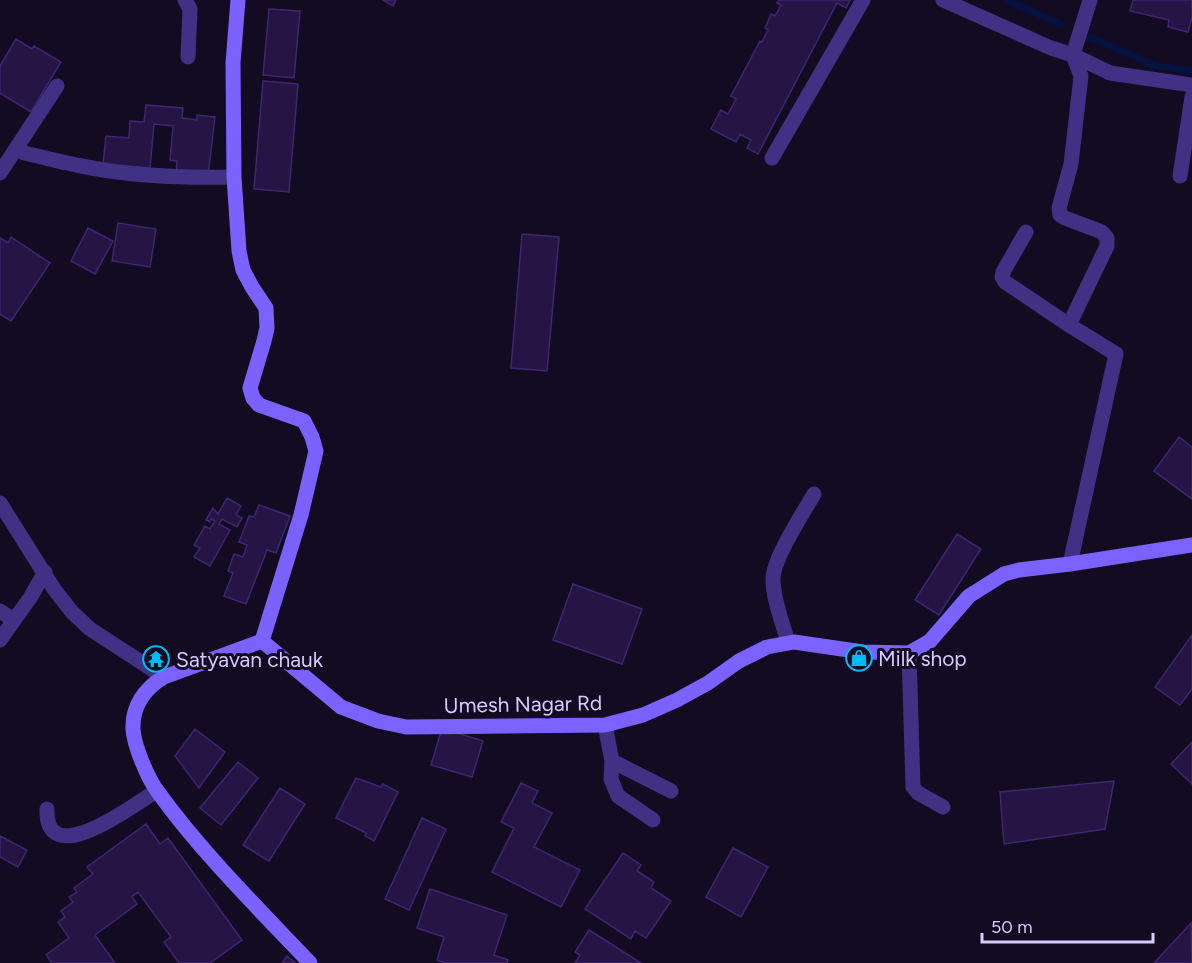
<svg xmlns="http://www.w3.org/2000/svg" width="1192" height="963" viewBox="0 0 1192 963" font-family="Figtree,sans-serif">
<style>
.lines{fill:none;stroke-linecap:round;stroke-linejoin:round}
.stream{stroke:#051240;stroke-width:7}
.building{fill:#251544;stroke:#3f2572;stroke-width:1.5}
.street{stroke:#403184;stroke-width:15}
.secondary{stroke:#7b62ff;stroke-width:15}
.labels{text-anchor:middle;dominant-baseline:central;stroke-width:6;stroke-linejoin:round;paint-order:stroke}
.poi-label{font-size:21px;fill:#d8cbff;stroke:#120b21;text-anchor:start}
.street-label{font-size:21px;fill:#d8cbff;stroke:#120b21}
</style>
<rect width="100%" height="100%" fill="#120b21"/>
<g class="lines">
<path class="stream" d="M1007 0 1062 25
M1090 37 1156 66 1192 71"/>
</g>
<path class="building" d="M383 0H396L393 6Z
M779 0H850L846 8 837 3 758 154 747 148 751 140 740 134 736 142 711 129 721 110 728 114 736 99 731 96 760 41 762 42 768 30 765 28 771 14 775 16 781 5 777 3Z
M1133 0H1192V17L1188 32 1168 27 1169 20 1130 11Z
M269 9 300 11 294 78 263 75Z
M16 39 32 49 34 46 61 62 31 112 0 93V66Z
M263 81 298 84 289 192 254 189Z
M146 105 183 108 182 118 197 120V115L215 117 208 176 176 173 177 161 170 160 173 126 154 124 150 168 103 164 106 136 129 138 130 121 144 122Z
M118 223 156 229 150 267 112 261Z
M88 228 113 241 95 274 71 261Z
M522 234 559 237 547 371 511 368Z
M11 237 50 263 11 321 0 314V238L8 243Z
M1179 437 1192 447V499L1154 471Z
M227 498 241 506 236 515 242 518 237 527 222 519 219 524 230 530 210 566 194 557 200 548 194 545 205 526 210 529 215 521 211 519 210 522 206 520 213 508 218 514Z
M259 505 290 516 276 553 267 550 246 604 224 596 233 573 228 571 234 554 243 557 247 545 239 542 249 516 254 517Z
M957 534 981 549 939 615 915 600Z
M573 584 642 609 622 664 553 640Z
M1192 635V689L1180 705 1155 687Z
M442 728 483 741 472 777 431 765Z
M195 729 225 752 199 788 175 756Z
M1192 742V784L1171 764Z
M238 762 258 778 221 825 200 808Z
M356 778 381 787 383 784 398 792 374 841 365 836 366 833 336 818Z
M1114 781 1105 829 1004 844 1000 792Z
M521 783 538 791 532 803 552 813 534 847 580 870 561 907 492 872 514 828 501 822Z
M280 788 305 804 269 861 243 845Z
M422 818 446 829 409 910 385 899Z
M146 824 160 844 168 838 242 940 210 963H179L164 942 171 937 138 892 132 897 137 904 95 935 115 963H52L46 955 69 938 58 922 65 917 61 911 73 902 69 897 77 892 74 888 93 874 87 867Z
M0 836 27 850 18 867 0 857Z
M733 848 768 867 741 917 706 897Z
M623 853 641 865 637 871 654 882 651 888 671 901 646 938 635 931 631 939 585 909Z
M430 889 507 915 494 955 508 960 507 963H445L437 960 444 937 417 928Z
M1191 923 1192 963H1154Z
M589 930 641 963H575L580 955 575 952Z
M287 956 296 963H282Z"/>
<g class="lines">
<path class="street" d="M185 0 190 9 188 57
M943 0 1051 48 1073 55 1090 0
M1073 55 1110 73 1192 85
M24 153C47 158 69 164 92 168 139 177 187 178 234 177
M772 158 863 0
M0 173 57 86
M1180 176 1192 97
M1026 232 1003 272 1002 277 1005 282 1069 325
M0 503 54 589 72 612 90 629 164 677
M1070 564 1116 354 1069 325 1107 246V238L1102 232 1065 218 1060 215 1059 208 1071 164 1081 76 1073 55
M0 611 14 620
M0 640 30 598 45 572
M788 643C783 623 773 600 773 579 773 559 803 513 814 494
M909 653 913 787 918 793 943 807
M605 725 612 761 611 779 618 796 653 820
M612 761 671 791
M47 809C45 873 135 804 156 791"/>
<path class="secondary" d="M238 0 233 63 234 177 239 251 243 270 252 287 266 308 267 328 264 341 250 388 253 398 259 405 304 421 312 437 316 451 301 515 262 641 164 677C145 688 132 706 133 729 134 746 148 779 158 792 202 853 258 908 310 963
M262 641 341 707 378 721 406 727 605 725 643 715 677 700 708 683 739 661 767 647 794 642 863 652 909 653 930 641 969 596 1004 574 1019 570 1070 564 1192 545"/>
</g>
<defs>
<g id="shop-ring" transform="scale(1.35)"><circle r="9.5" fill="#120b21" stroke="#00bbf6" stroke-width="1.5"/><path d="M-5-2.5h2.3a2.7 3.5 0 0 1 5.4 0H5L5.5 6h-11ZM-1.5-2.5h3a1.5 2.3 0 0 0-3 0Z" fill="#00bbf6"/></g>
<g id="temple-ring" transform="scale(1.35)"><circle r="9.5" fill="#120b21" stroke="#00bbf6" stroke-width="1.5"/><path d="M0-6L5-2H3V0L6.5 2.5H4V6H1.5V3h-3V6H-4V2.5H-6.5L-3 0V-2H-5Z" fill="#00bbf6"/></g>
</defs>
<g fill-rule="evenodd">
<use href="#shop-ring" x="859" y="658"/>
<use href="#temple-ring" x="156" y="659"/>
</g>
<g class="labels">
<g class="poi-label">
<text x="878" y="658">Milk shop</text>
<text x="176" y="659">Satyavan chauk</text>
</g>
<g class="street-label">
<text transform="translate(523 704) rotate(-1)">Umesh Nagar Rd</text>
</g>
</g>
<path d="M982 933v9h171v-9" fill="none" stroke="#d8cbff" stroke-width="3"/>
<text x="991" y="933" font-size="18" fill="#d8cbff" stroke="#120b21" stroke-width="4.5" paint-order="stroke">50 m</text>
</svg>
